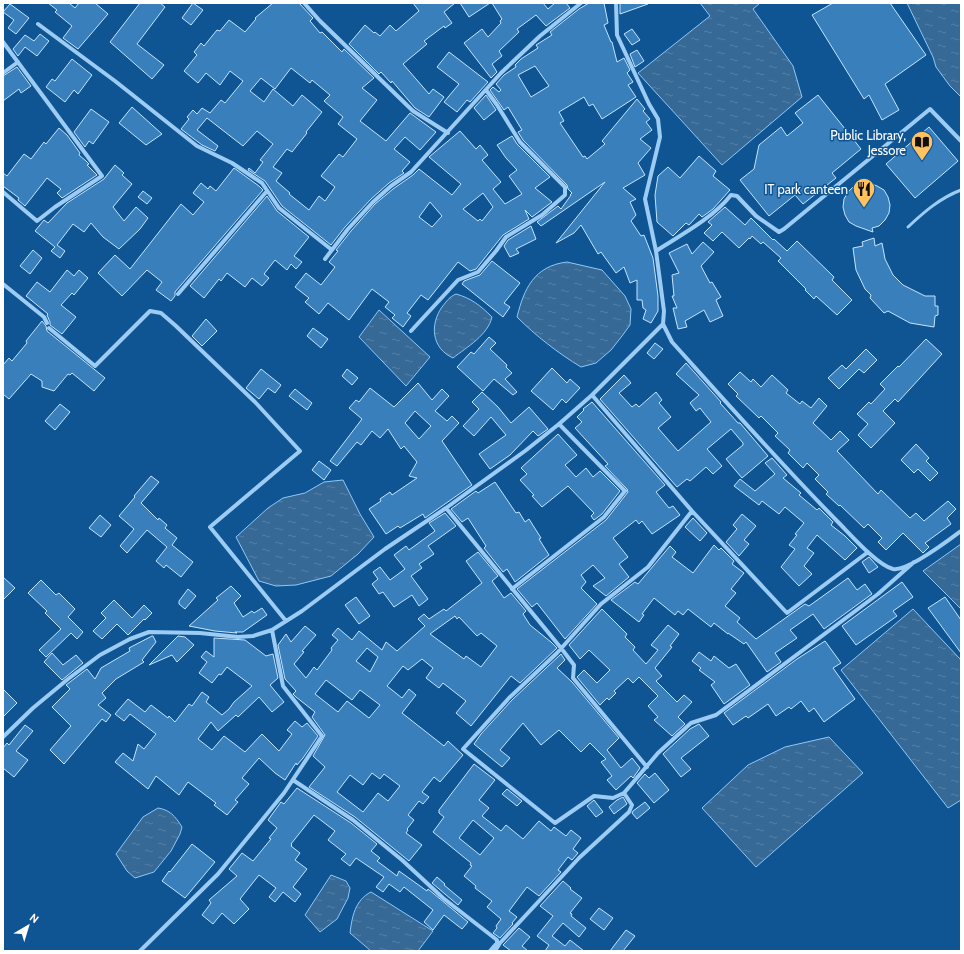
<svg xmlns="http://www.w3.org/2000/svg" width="964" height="954" viewBox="0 0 964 954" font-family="Cabin,sans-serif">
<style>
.water{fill:url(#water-ripples);stroke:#8ec8f7}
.building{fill:#387fbc;stroke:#c4e4fe;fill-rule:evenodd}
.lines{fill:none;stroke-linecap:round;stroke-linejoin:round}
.service{stroke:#9cccf4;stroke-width:3}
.minor{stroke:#9cccf4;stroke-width:4}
.labels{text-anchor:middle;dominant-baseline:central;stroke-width:3;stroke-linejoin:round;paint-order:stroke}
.poi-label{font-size:13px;fill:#fff;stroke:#105593;text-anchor:end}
</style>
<defs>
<pattern id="water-ripples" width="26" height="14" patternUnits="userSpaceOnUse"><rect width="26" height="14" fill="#366996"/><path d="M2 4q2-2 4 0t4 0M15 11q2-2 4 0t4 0" fill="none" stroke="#5480a6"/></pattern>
</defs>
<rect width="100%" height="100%" fill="#105593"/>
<path class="water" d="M700 3H760L753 9 793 66 802 97 722 165 638 73 710 16Z
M907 3H961V97L950 86 936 67 933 57Z
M567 262 602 270 625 296 631 309 630 325 622 336 611 350 596 363 581 367C558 353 536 336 517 317 524 289 534 266 567 262Z
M456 294C471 298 481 306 492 317 488 335 467 347 453 358 431 348 430 324 442 307 447 301 449 297 456 294Z
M379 310 430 357 406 386 359 337Z
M343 480 360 514 374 537 358 554 331 576 296 585 276 586 259 581 236 537 268 508 283 498 305 493 324 482Z
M961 544V609L923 571Z
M913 609 961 660V800L948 808 841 670Z
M829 737 863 773 756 867 702 808 748 765 785 747Z
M158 808C170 810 175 816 182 827L180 834 171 851 154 872 135 878 127 871 116 854 143 817Z
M331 875 346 881 350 888 348 898 337 919 320 932 305 915Z
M371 892 433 931 418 951H371L350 933C352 917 355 900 371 892Z"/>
<path class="building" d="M48 3H69L75 8 79 3H95L108 14 78 49 63 38 72 26 55 12 57 10Z
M140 3H160L165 7 137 44 164 65 152 79 110 42Z
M193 3 203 10 191 25 182 18Z
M273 3H299L313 18 310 21 320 33 322 32 342 52 344 49 374 78 362 88 377 100 360 121 386 141 410 113 436 132 420 150 405 137 394 149 410 162 402 171 404 173 389 183 371 199 345 227 331 245 282 206 265 181 248 170 249 168 255 173 263 162 260 160 273 144 257 131 243 146 207 118 197 130 218 146 215 151 202 145 181 129 189 119 187 117 193 110 197 114 202 108 210 113 221 100 225 103 243 81 230 71 220 85 206 73 198 83 184 71 197 55 194 52 201 43 204 46 217 30 220 31 229 20 245 32 256 19 255 18ZM291 68 310 83 312 80 330 95 324 101 343 117 338 124 357 139 343 157 339 154 321 176 335 187 325 201 319 196 309 210 289 194 290 193 276 181 282 173 273 167 287 149 292 152 307 133 306 132 322 112 302 95 293 106 273 89 264 102 250 91 261 78 275 89Z
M413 3H455L444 12 452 23 445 28 444 26 424 41 427 44 403 64 429 94 433 89 444 97 429 117 415 108 392 81 391 83 381 72 379 74 349 44 365 25 374 33 375 32 380 36 390 25 396 31 419 11Z
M460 3H490L469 17Z
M492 3H543L548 9 555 3H566L570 8 546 26 536 15 517 29 519 32 499 51 502 56 492 64 497 72 491 78 464 43 482 29 488 37 501 23 500 21 502 19Z
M589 3H604L608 23 604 25 611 42H612L617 62 624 58 630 70 627 73 633 82 628 85 636 97 602 119 593 104 589 106 584 97 559 112 564 121 560 123 583 157 585 156 587 159 605 144 602 141 637 99 645 109 643 111 650 119 646 122 652 130 640 139 651 148 638 163 645 175 623 188 636 199 630 202 636 215 631 221 641 236 644 235 653 258 658 296V311L651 323 643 319 646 310 643 308 642 300H637V280L630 283 624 267 616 273 601 252 598 254 581 225 574 233 556 243 605 182 541 226 537 222 558 206 561 209 571 195H570L572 193 568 189 567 185 523 140 518 132 522 130 508 107 504 110 490 90 493 87 499 92 501 90 496 84 504 75 516 67 515 65 521 59 538 48 536 45 552 35 550 32 579 9ZM535 66 549 86 531 97 518 75Z
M620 3H647L648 4 620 14Z
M833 3H890L926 55 885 84 899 110 882 120 869 95 864 99 812 15Z
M10 4 29 18 16 34 8 28 14 20 3 12Z
M632 29 640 40 632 45 624 34Z
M40 34 49 41 37 56 25 47 18 56 13 49 25 35 34 41Z
M637 50 644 61 635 67 630 54Z
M449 52 488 82 470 102 467 100 457 112 444 102 459 84 437 67Z
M72 59 92 75 78 94 74 90 65 102 46 87 52 79 55 81Z
M17 67 31 86 21 93 19 89 3 101V76Z
M486 95 496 110 484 120 474 108Z
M818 95 861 149 832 173 836 178 803 204 795 195 769 216 740 180 754 169 759 145 781 127 787 136 803 123 795 113Z
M132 107 162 134 146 145 119 123Z
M91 109 109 122 93 144 89 141 85 147 74 132Z
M929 127 958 161 915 198 886 164Z
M59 128 67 135 80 153 79 155 86 161 89 164 87 165 97 175 62 198 57 193 61 189 47 178 25 206 18 200 19 198 3 186V173L7 176 24 154 31 159 44 142 46 144Z
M460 131 476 149 480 145 488 155 482 160 501 182 493 189 505 204 522 194 509 176 517 170 506 158 497 145 512 136 517 144 550 177 535 188 552 202 532 217 525 210 529 219 503 235 476 269 470 271 458 262 428 300 421 295 407 313 411 316 403 327 392 318 395 315 385 307 389 302 372 289 349 320 328 303 319 314 305 302 309 298 295 287 306 273 321 285 335 267 329 262 338 251 336 250 351 231 375 204 393 189 413 175 419 169 452 195 461 184 429 157ZM483 193 493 207 482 221 480 219 478 221 463 209ZM430 202 442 216 432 227 419 217Z
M699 156 716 171 713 176 730 190 713 209 702 217 699 214 689 225 686 223 673 236 657 222 655 195 658 176 668 167 680 178Z
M115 165 124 173 122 175 132 184 113 207 124 221 136 207 148 218 140 229 119 249 103 237 91 223 84 232 73 224 57 245 65 251 60 258 51 251 55 247 35 231 44 220 48 223 67 203 104 179Z
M234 168 259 186 263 190 175 292V296L171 301 156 290 162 282 147 270 122 296 98 273 115 255 130 269 181 204 193 215 204 202 193 193 201 183 208 189 210 186 216 191Z
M862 183H870L877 186 884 190 888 197 890 205 889 213 885 220 879 226 872 228 873 232 856 226 849 222 845 215 843 207 844 199 848 192 854 186Z
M143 191 152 198 147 204 138 197Z
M267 196 277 211 309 237 294 256 302 262 296 269 291 264 287 270 275 260 264 274 269 278 262 286 252 278 245 287 227 273 221 281 219 279 204 298 190 286Z
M725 207 745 225 751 218 773 240 774 239 787 251 797 241 834 277 832 280 852 300 837 315 816 296 814 299 805 290 806 289 778 261 781 258 763 242 761 244 752 236 750 239 749 238 739 248 722 232 713 241 704 233 712 225 708 222Z
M531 226 536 239 516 249 519 253 510 257 504 246 508 240Z
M874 238 875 246 882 243 885 259 893 275 903 285 925 296H935V306H938V315L935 316 934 327 910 323 888 311 884 313 870 298 871 295 865 289 856 270 853 248 863 246 862 242Z
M703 242 714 252 701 266 710 283 712 282 721 297 716 300 723 316 710 322 704 310 685 321 687 327 678 329 673 308H677L672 296H674L672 275 679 273 669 253 687 244 692 254Z
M33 250 42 258 30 274 20 266Z
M492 261 520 283 504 303 510 307 503 317 462 284 464 281 480 275Z
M67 270 74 276 79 270 88 278 74 295 72 293 61 305 76 317 62 334 50 325V322L47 315 48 314 26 296 37 282 50 292Z
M206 319 217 331 202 346 192 336Z
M42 321 46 326 47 331 105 378 94 391 72 373 70 375 68 374 54 391 42 387V381L31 374 9 399 3 394V365L9 358 12 361 27 343 26 341Z
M313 328 328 339 321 348 307 336Z
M489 337 496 343 490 349 507 365 506 367 512 373 505 379 517 392 513 395 494 379 483 391 457 367 471 352 474 354Z
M926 339 942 354 898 402 895 399 883 411 895 423 871 448 858 435 868 424 857 414 869 402 871 404 885 389 880 384 898 366 899 367Z
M655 343 663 349 654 359 647 353Z
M866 349 877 360 864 373 859 369 839 389 828 378 842 365 846 369Z
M686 363 721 402 720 403 738 423H740L768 456 742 478 726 459 743 445V443L731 429 707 449 722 466 713 474 706 467 690 481 687 479 677 487 600 399 624 375 631 383 619 393 632 407 636 404 639 407 656 392 662 400 659 403 671 417 658 428 678 451 711 422 700 408 696 411 690 403 699 395 676 374Z
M552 368 567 383 570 379 580 388 566 403 562 399 553 410 531 391Z
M261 369 281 385 275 393 268 388 259 399 246 388Z
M347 369 358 378 352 385 342 376Z
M740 372 751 382 753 379 761 387 772 375 788 390 786 393 800 404 802 401 811 408 819 398 827 406 813 423 831 440 840 431 849 440 837 451 878 494 881 490 910 518 916 513 924 521 948 501 956 509 947 518 951 524 925 543 929 547 923 553 903 533 886 550 878 542 882 538 868 524 864 528 840 505 839 506 826 494 828 492 815 479 819 475 807 463 803 468 788 453 790 450 775 436 778 433 761 416 759 418 736 396 738 394 728 384Z
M418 383 432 400 442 389 449 396 435 411 447 421 452 416 459 423 442 441 472 485 425 518 423 514 400 528 398 526 386 534 369 509 381 501 380 499 390 492 392 495 417 478 409 476 417 462 404 446 401 449 388 429 380 438 372 431 361 445 357 442 337 466 330 461 362 419 349 408 356 400 359 402 370 388 394 407ZM415 411 431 426 419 439 405 423Z
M295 389 312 403 307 410 289 396Z
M482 392 498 407 511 423 529 407 548 429 538 436 533 431 510 455 490 469 479 454 506 435 491 417 474 436 463 426 479 409 472 402Z
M592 402 665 485 656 492 669 508 673 506 680 515 652 534 642 521 639 524 636 520 613 538 628 557 619 564 629 577 606 596 593 586 605 578 593 565 581 575 586 582 581 588 597 604 565 639 537 603 532 607 517 589 606 520 628 492 627 489 605 466 608 464 575 428 582 422 577 417 584 410 583 409Z
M60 404 70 412 55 430 45 421Z
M558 434 577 455 565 465 576 477 586 468 593 477 600 471 620 491 602 514 594 520 591 516 594 513 568 486 542 507 532 496 534 495 520 480 527 474 521 468Z
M916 444 929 458 926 461 938 473 930 481 918 469 914 473 901 460Z
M772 458 787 475 783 478 801 493 799 495 817 510 819 508 833 522 831 525 845 536 857 548 845 560 817 535 807 548 814 553 804 566 812 574 799 586 781 567 795 549 789 545 797 535 795 534 804 523 785 507 779 514 762 501 759 505 734 486 740 479 755 491 775 474 765 463Z
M319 461 331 470 324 480 312 470Z
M151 476 159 482 141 503 158 520 159 518 167 525 165 528 177 538 172 545 193 562 181 577 166 565 164 568 156 561 167 547 147 530 127 553 120 546 134 529 119 516 135 497 134 496Z
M495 482 516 513 519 512 525 522 529 519 541 538 539 539 549 555 515 582 507 569 503 572 484 548 486 546 468 518 462 522 451 509 476 491 478 493Z
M445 513 456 526 428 546 434 554 419 564 422 568 411 576 428 599 419 606 412 595 394 607 383 592 379 594 372 584 378 579 373 572 380 567 390 580 405 569 394 555 406 546 409 550 435 531 429 523Z
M742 514 756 526 744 540 749 544 739 556 726 542 737 529 733 525Z
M100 515 111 525 101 537 89 528Z
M693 518 707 533 700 541 685 527Z
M714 545 719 550 721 548 734 561 732 564 744 573 731 589 736 593 725 606 740 618 737 622 756 639 805 604 809 606 848 578 857 590 865 584 872 594 824 629 813 614 790 630 797 638 775 653 781 662 767 672 746 642 744 644 728 633V634L714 623 711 627 688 609 683 615 678 611 675 615 654 598 642 614 644 615 639 622 611 600 635 582 638 584 670 546 676 552 672 557 693 573Z
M478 552 498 576 492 581 504 598 511 593 526 611 523 614 530 625 551 642 557 648 520 683 511 676 471 726 456 713 466 701 443 683 439 688 426 678 433 668 422 659 408 670 403 666 387 686 402 698 409 689 416 695 402 713 444 746 448 741 463 755 440 782 434 777 422 792 429 797 423 804 419 801 408 815 414 820 407 829 408 830 406 833 422 845 409 861 355 817 309 787 325 767 313 756 325 735 312 717 315 712 296 697 293 694 296 691 285 679 278 645 286 634 291 642 305 626 316 635 302 651 304 652 294 664 306 678 314 667 317 670 332 650 331 648 338 640 332 635 338 628 352 640 359 631 382 650 386 642 397 651 425 626 418 619 424 614 429 619 444 609 446 611 482 583 466 561ZM455 616 457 619 459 617 477 636 481 633 497 646 481 667 466 656 464 659 430 634ZM367 648 378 657 370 672 356 661ZM326 680 352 700 360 690 380 705 369 718 347 701 338 712 315 694ZM372 773 380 779 384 774 400 786 388 801 378 793 363 812 337 792 350 775 363 785Z
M869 557 878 567 869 573 862 562Z
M3 577 15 588 3 600Z
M41 580 56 595 59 593 75 609 68 617 83 632 77 639 71 633 46 657 39 650 61 629 45 613 47 611 28 593Z
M902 582 913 597 893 611 897 616 856 645 842 626Z
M231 586 241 596 234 603 243 617 252 611 254 613 262 608 267 615 243 632H235L237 633 215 631 189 626 218 600 216 598Z
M188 589 196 596 185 609 179 604V601Z
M356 597 370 616 359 624 345 605Z
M945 597 961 620V653L928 608Z
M114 600 132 618 144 605 152 613 145 620 144 619 128 635 117 624 102 639 93 631 106 618 101 613Z
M602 609 627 634 625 637 635 647 633 650 646 664 658 650 651 645 668 625 679 634 670 646 672 647 655 668 662 676 656 681 677 702 684 695 692 702 678 717 685 724 672 736 654 720 658 717 648 706 658 696 639 677 633 683 628 678 614 691 616 693 609 700 607 698 600 705 577 677 584 670 597 683 610 670 589 650 580 659 569 645Z
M152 636H153L156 642 142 660 144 662 116 679 102 693 106 698 98 705 111 715 106 722 102 719 64 764 50 750 71 726 52 707 70 689 66 685 87 669 95 679 101 668 130 651 129 648Z
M178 636 185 637 194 645 177 662 172 655 149 665Z
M214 638 245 640 266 656 273 654 278 678 270 685 284 702 272 712 259 697 238 717 236 715 218 731 211 722 198 739 212 750 224 736 245 752 262 734 279 751 292 734 287 730 295 721 302 727 307 723 318 736 303 758 297 765 296 763 285 780 275 773 259 758 242 778 249 784 235 800 238 802 227 815 214 805 216 803 188 782 179 795 156 776 148 789 115 762 123 753 133 761 138 744 144 749 156 734 130 714 124 721 115 714 128 699 145 712 151 705 168 718 169 716 175 722 189 704 192 706 202 692 209 697 206 702 222 715 229 709 234 702 252 686 227 667 221 675 219 674 212 683 199 673 207 662 201 657 206 651 214 657Z
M825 641 841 663 833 668 855 699 824 722 814 708 809 712 801 701 791 709 789 707 776 716 768 704 748 718 746 716 733 725 724 713 797 659Z
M699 652 711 661 714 656 729 668 736 664 750 685 724 704 711 685 715 682 699 670 701 668 692 661Z
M52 653 63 665 76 655 83 663 62 680 44 662Z
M561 654 565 660 557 668 572 682 619 738 607 750 621 768 632 758 640 768 633 778 631 776 616 790 607 780 612 776 601 762 606 759 590 743 581 752 559 730 541 745 523 723 500 750 510 758 502 767 474 744 481 734 512 700Z
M3 689 17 703 3 717Z
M699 724 709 736 681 758 691 769 681 777 663 754 690 729Z
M25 725 33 731 16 751 28 760 14 777 3 768V748L7 743 9 745Z
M474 764 495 780 479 800 489 808 482 816 501 831 506 825 523 839 539 821 551 831 554 827 566 836 571 830 581 838 573 849 578 853 572 860 568 857 558 870 561 872 539 896 527 887 509 911 517 917 512 923 513 924 500 938 493 933 497 928 496 926 501 919 487 907 492 901 475 888 476 886 464 876 472 866 470 865 471 863 433 832 444 817 439 813V810ZM473 820 494 838 480 855 459 838Z
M655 773 669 790 654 803 637 783 645 774 649 778Z
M297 788 351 823 377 844 371 851 380 858 377 861 397 876 399 871 427 891 428 889 468 922 462 929 444 915 433 930 424 922 433 910 404 887 400 892 389 884 383 892 376 887 384 877 356 858 350 866 341 859 346 854 328 840 335 831 314 815 291 844 292 845 291 846 300 853 295 860 307 869 293 887 301 894 295 902 283 892 275 902 269 897 276 888 259 875 240 899 249 909 234 924 222 913 213 924 202 915 211 903 209 900 237 876 229 869 242 853 253 861 271 839 269 838 277 828 268 820 281 802 284 804Z
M507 789 522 801 517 806 502 794Z
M623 797 627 804 614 814 609 807 617 800Z
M594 800 603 812 596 817 587 806Z
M645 802 650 808 637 819 632 813 633 811Z
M192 844 215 862 185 898 162 881 169 871 170 872Z
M437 877 445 884 444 885 462 900 458 905 432 883Z
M563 881 571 888 570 889 582 898 570 913 572 914 571 916 586 928 579 937 563 923 552 936 565 946 570 940 584 951H545L549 945 537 936 553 916 540 906Z
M599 908 613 918 604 930 590 919Z
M519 928 530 937 522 946 528 951H511L503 945Z
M626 930 635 936 623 951H610Z"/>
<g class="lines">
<path class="service" d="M908 227C924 212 940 198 961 190"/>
<path class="minor" d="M304 3 320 21 413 111 448 133
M616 3 617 35 649 104 658 119 660 137 645 199 656 251 664 311 663 324 672 342C727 403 781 464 838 522 850 534 877 565 893 569 907 572 949 540 961 531
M38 24 115 81 197 146 232 163 262 183 279 208 332 250
M3 42 102 176 55 207 37 221 3 192
M3 73 18 62
M656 251C681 235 713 218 731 195L737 196 756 216 779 232 784 229 930 109 961 141
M325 259 348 229 373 202 391 186 411 172 501 73 540 36 581 3
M3 284 44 317 47 323
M178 294 267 191
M49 328 95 366 150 311 161 313 176 326 255 402 300 451 210 527 286 621
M411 331 458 280 478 272 496 251 506 237 542 215 565 195V187L520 142 497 105 486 90
M592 395 692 511
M446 508 561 648 574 665 573 678 647 767
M868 552 787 613 692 511 648 567 601 604 557 653 509 698 463 749 555 823 594 796 613 798 624 793 658 753 691 723 716 715 878 594 914 562
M512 589 604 517 625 491 559 424
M3 737 33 708 68 679 100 655 130 639 149 632 200 633 238 637 253 636 272 630 302 611 385 549 446 508 525 451 559 424 592 395 663 324
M293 780 353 820 402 860 443 898 497 940V943L490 951
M140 951 218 874 284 793 322 736 283 686 272 630
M495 951 500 943 579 858 629 812 632 805 624 793"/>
</g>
<defs>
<g id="library-pin" transform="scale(1.15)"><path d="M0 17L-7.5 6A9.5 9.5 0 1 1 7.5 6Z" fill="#ffc25f" stroke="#105593"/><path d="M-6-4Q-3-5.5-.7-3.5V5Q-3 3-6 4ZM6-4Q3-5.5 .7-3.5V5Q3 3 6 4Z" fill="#111"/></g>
<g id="restaurant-pin" transform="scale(1.15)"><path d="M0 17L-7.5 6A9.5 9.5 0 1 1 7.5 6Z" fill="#ffc25f" stroke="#105593"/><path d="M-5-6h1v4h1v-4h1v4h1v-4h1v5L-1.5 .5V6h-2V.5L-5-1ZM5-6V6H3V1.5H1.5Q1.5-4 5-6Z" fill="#111"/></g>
</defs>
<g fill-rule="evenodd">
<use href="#library-pin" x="922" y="142"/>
<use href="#restaurant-pin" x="864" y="189"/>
</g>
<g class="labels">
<g class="poi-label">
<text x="906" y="135">Public Library,<tspan x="906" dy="15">Jessore</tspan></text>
<text x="848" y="189">IT park canteen</text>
</g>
</g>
<rect width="964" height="954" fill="none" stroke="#ffffff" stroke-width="8"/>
<g transform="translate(28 926) rotate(38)" stroke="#105593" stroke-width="3" paint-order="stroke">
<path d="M0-3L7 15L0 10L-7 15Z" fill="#ffffff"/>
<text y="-6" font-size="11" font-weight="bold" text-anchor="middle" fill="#ffffff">N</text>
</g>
</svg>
